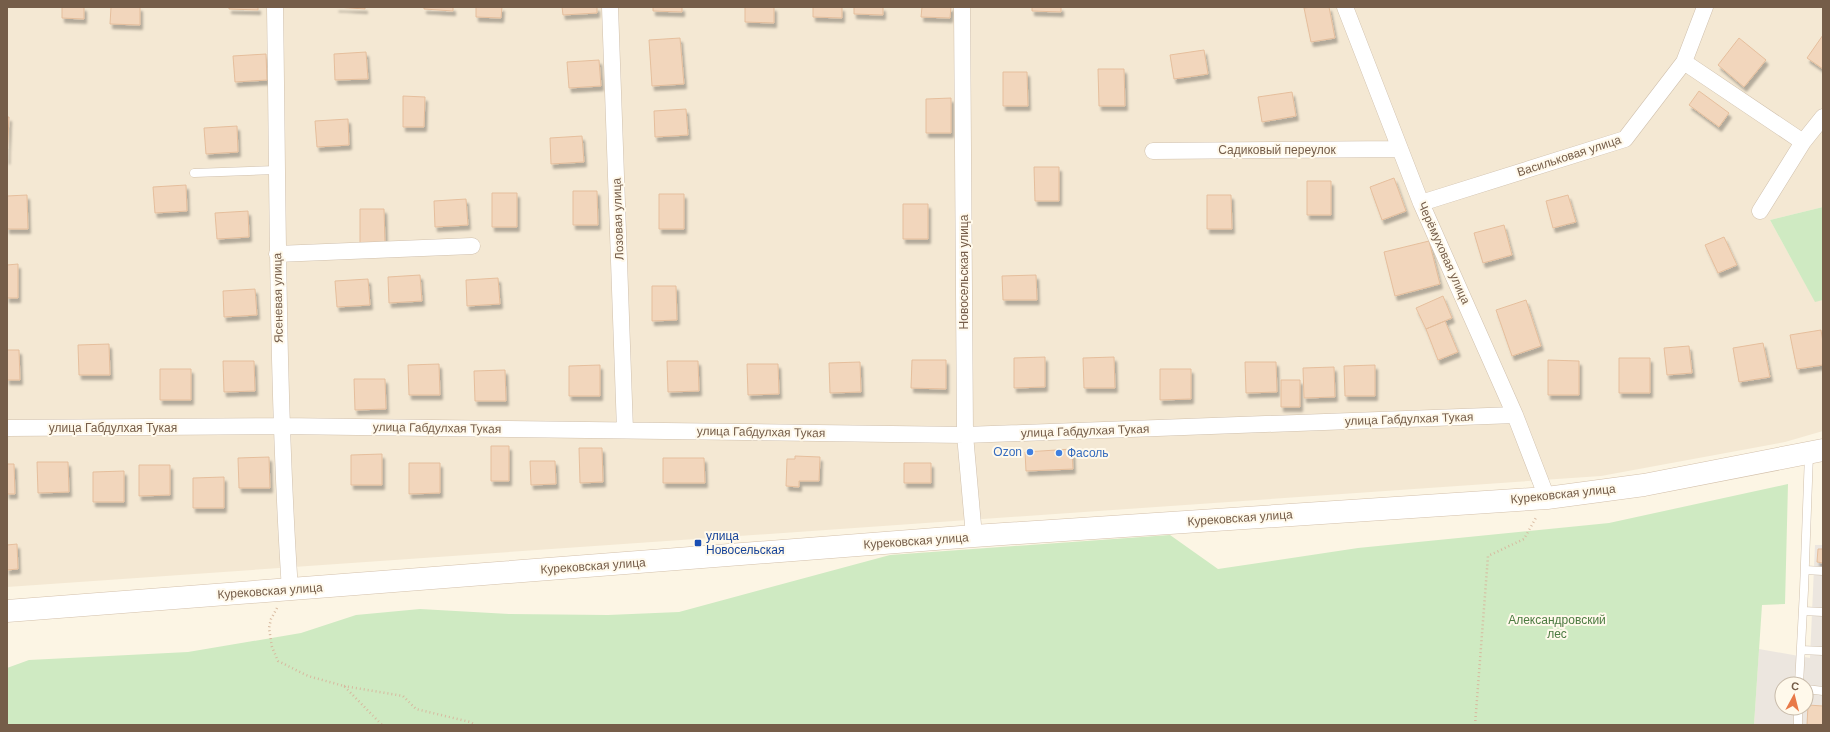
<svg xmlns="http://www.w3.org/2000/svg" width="1830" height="732" viewBox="0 0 1830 732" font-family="Arial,sans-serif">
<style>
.residential{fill:#f4e8d3}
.industrial{fill:#ece6df;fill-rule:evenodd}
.green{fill:#cfeac2}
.building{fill:#f2d6bc;stroke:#e5be9c;filter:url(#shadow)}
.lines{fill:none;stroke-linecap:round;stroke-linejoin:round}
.lane-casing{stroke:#d0c0ad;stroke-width:9}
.street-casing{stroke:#d0c0ad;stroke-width:17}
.secondary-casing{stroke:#d3c0ab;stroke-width:23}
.path{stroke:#d7b99f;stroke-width:2.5;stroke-dasharray:1 3;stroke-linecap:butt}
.lane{stroke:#fff;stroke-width:8}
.street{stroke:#fff;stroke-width:16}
.secondary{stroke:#fff;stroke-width:22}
.shop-dot{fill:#3f7fe0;stroke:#fff9eb;stroke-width:1.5}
.transit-dot{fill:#1a4fb4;stroke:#fff9eb;stroke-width:1.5}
.labels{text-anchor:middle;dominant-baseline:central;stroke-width:4;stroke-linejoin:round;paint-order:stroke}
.street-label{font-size:12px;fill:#755d49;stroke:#fff9eb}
.shop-label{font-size:12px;fill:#366cbe;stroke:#fff9eb;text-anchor:end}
.transit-label{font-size:12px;fill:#164399;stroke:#fff9eb;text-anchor:start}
.park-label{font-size:12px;fill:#4d7b42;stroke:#fff9eb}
</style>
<defs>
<filter id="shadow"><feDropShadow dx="2.5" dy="4.5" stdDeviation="1" flood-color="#0004"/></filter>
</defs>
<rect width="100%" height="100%" fill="#fcf5e4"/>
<path class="residential" d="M7 7H1823V207L1770 220 1815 301 1823 300V431L1785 442 1601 476 7 587Z"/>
<path class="industrial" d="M1815 545H1823V725H1754L1759 649 1810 658ZM1782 684H1806V708H1782Z"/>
<path class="green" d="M1823 207V300L1815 302 1770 220Z
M1788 484 1785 604 1762 605 1754 725H7V668L29 660 188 652 301 633 356 615 420 609 509 614 608 615 679 612 890 555 1170 535 1218 569 1358 548 1609 523Z"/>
<path class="building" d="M62 7H84V19L62 18Z
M111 7H140V25L110 24Z
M229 7H258V10L229 9Z
M336 7H365V9Z
M424 7H453V11L424 9Z
M476 7H502L501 18 476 17Z
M562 7H597V13L563 15Z
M653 7H682V12L653 11Z
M745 7H774V23L745 22Z
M813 7H842V18L813 17Z
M854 7H883V15L854 14Z
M922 7H951L950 18 921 17Z
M1032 7H1061V12L1032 11Z
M1312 7H1329L1335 38 1311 42 1304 8Z
M1823 35V69L1807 58Z
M680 38 684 84 652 86 649 40Z
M1739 38 1766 60 1744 87 1718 65Z
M1204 50 1208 74 1174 79 1170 55Z
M366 52 368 79 335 80 334 54Z
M266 54 267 80 235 82 233 56Z
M599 60 601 86 569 88 567 62Z
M1098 69H1124L1125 106H1099Z
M1003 72H1027L1028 106H1003Z
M1699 91 1729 113 1719 127 1689 105Z
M1292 92 1296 116 1262 122 1258 97Z
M403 96 425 97 424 127H403Z
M951 98V133H926V99Z
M686 109 688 135 655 137 654 111Z
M7 117H9L7 160Z
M348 119 349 145 317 147 315 121Z
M237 126 238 152 206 154 204 128Z
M582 136 584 162 551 164 550 138Z
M1034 167H1059V201H1035Z
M1394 178 1406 211 1382 220 1370 187Z
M1307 181H1331V215H1307Z
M186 185 187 211 155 213 153 187Z
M573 191H597L598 225H573Z
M492 193H517V227H492Z
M659 194H684V229H659Z
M27 195 28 229H7V196Z
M1207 195H1231L1232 229H1207Z
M1568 195 1576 222 1553 228 1546 201Z
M466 199 468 225 435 227 434 201Z
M903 204H928V239H903Z
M360 209H384L385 243 360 244Z
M248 211 249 237 217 239 215 213Z
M1504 225 1512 255 1483 263 1474 233Z
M1724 237 1737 265 1718 273 1705 245Z
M1429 241 1440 284 1395 296 1384 252Z
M18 264V298H7V265Z
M420 275 422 301 389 303 388 277Z
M1036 275 1037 300H1003L1002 276Z
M498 278 500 304 467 306 466 280Z
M368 279 370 305 337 307 335 281Z
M652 286H676L677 320 652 321Z
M255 289 257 315 224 317 223 291Z
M1443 296 1452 318 1426 329 1416 308Z
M1526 300 1541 346 1512 356 1496 310Z
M1445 321 1458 352 1438 360 1426 329Z
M1821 330 1823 342V365L1797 369 1790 335Z
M1763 343 1770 377 1739 382 1733 348Z
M109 344 110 375H79L78 345Z
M1689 346 1692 373 1667 375 1664 348Z
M7 350H19L20 380H7Z
M1045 357V387L1014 388V358Z
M1114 357 1115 388H1084L1083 358Z
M1619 358H1650V393H1619Z
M912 360H946V389L911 388Z
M1548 360 1579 361V395H1548Z
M223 361H254L255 391 224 392Z
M667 361H698L699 391 668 392Z
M860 362 861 392 830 393 829 363Z
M1245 362H1276L1277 392 1246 393Z
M439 364 440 395H409L408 365Z
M747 364H778L779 394 748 395Z
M600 365V396H569V366Z
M1375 365V396H1345L1344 366Z
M1334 367 1335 397 1304 398 1303 368Z
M160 369H191V400H160Z
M1160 369H1191V399L1160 400Z
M505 370 506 401H475L474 371Z
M354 379H385L386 409 355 410Z
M1281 380H1300V407H1281Z
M491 446H509V481H491Z
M579 448H602L603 482 580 483Z
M1072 449 1073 469 1026 471 1025 452Z
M382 454V485H351V455Z
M795 456 820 457 819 481H799V487L786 486 787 459H795Z
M269 457 270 488H239L238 458Z
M663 458H704L705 483H663Z
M530 461H555L556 484 531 485Z
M37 462H68L69 492 38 493Z
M409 463H440V493L409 494Z
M904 463H931V483H904Z
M7 464H14L15 494H7Z
M139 465H170V495L139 496Z
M124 471V502H93V472Z
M224 477V508H193V478Z
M17 544 18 569 7 570V545Z
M1818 549H1823V563L1817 562Z
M1808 705 1823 706V725H1807Z"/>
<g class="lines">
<g class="lane-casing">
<path id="lane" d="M194 173 277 170
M1805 570 1823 571
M1803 611 1823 612
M1801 650 1823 651
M1799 684 1804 590 1809 454
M1806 689 1823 691
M1798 725V708"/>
</g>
<g class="street-casing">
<path id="street" d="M275 7C278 201 277 396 290 590
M610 7 625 430
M962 7 965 435 974 536
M1345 7 1421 203 1515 415 1547 498
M1684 62 1803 142 1823 117
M1153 151 1400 149
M1421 203 1625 139 1684 62 1705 7
M1760 211 1803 142
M277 254 472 246
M7 428 281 426 965 435 1515 415"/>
</g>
<g class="secondary-casing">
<path id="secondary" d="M7 611 974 536 1547 498 1644 485 1823 450"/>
</g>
<path class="path" d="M277 608 271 619 269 628 272 647 278 661 308 676 344 686 382 725
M344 686 403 696 416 709 470 722 475 725
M1475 725 1488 556 1524 539 1537 516"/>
<use href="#lane" class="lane"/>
<use href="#street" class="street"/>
<use href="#secondary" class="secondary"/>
</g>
<g class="shop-dot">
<circle cx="1030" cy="452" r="4"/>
<circle cx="1059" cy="453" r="4"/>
</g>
<rect class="transit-dot" x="694" y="539" width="8" height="8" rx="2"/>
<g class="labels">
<g class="street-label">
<text x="1277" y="150">Садиковый переулок</text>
<text transform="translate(1569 156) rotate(-18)">Васильковая улица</text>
<text transform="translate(618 219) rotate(-92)">Лозовая улица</text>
<text transform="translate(1444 253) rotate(66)">Черёмуховая улица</text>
<text transform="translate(964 272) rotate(-90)">Новосельская улица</text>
<text transform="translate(278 298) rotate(-91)">Ясеневая улица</text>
<text transform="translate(1409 419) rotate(-2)">улица Габдулхая Тукая</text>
<text x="113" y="428">улица Габдулхая Тукая</text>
<text transform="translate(437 428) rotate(1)">улица Габдулхая Тукая</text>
<text transform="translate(1085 431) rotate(-2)">улица Габдулхая Тукая</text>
<text transform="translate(761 432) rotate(1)">улица Габдулхая Тукая</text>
<text transform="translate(1563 494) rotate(-6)">Курековская улица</text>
<text transform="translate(1240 518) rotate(-4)">Курековская улица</text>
<text transform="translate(916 541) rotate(-4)">Курековская улица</text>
<text transform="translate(593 566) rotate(-4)">Курековская улица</text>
<text transform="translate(270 591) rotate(-4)">Курековская улица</text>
</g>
<g class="shop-label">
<text x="1022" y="452">Ozon</text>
<text x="1067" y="453" text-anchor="start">Фасоль</text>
</g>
<g class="transit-label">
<text x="706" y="536">улица<tspan x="706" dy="14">Новосельская</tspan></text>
</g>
<g class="park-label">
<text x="1557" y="620">Александровский<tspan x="1557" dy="14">лес</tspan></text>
</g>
</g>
<rect width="1830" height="732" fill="none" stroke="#755d49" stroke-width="16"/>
<g transform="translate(1794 696) rotate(7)"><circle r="19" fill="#fff9eb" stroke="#c8bbaa"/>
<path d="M0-3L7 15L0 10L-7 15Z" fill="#e87948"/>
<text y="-6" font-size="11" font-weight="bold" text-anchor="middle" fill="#755d49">С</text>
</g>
</svg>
